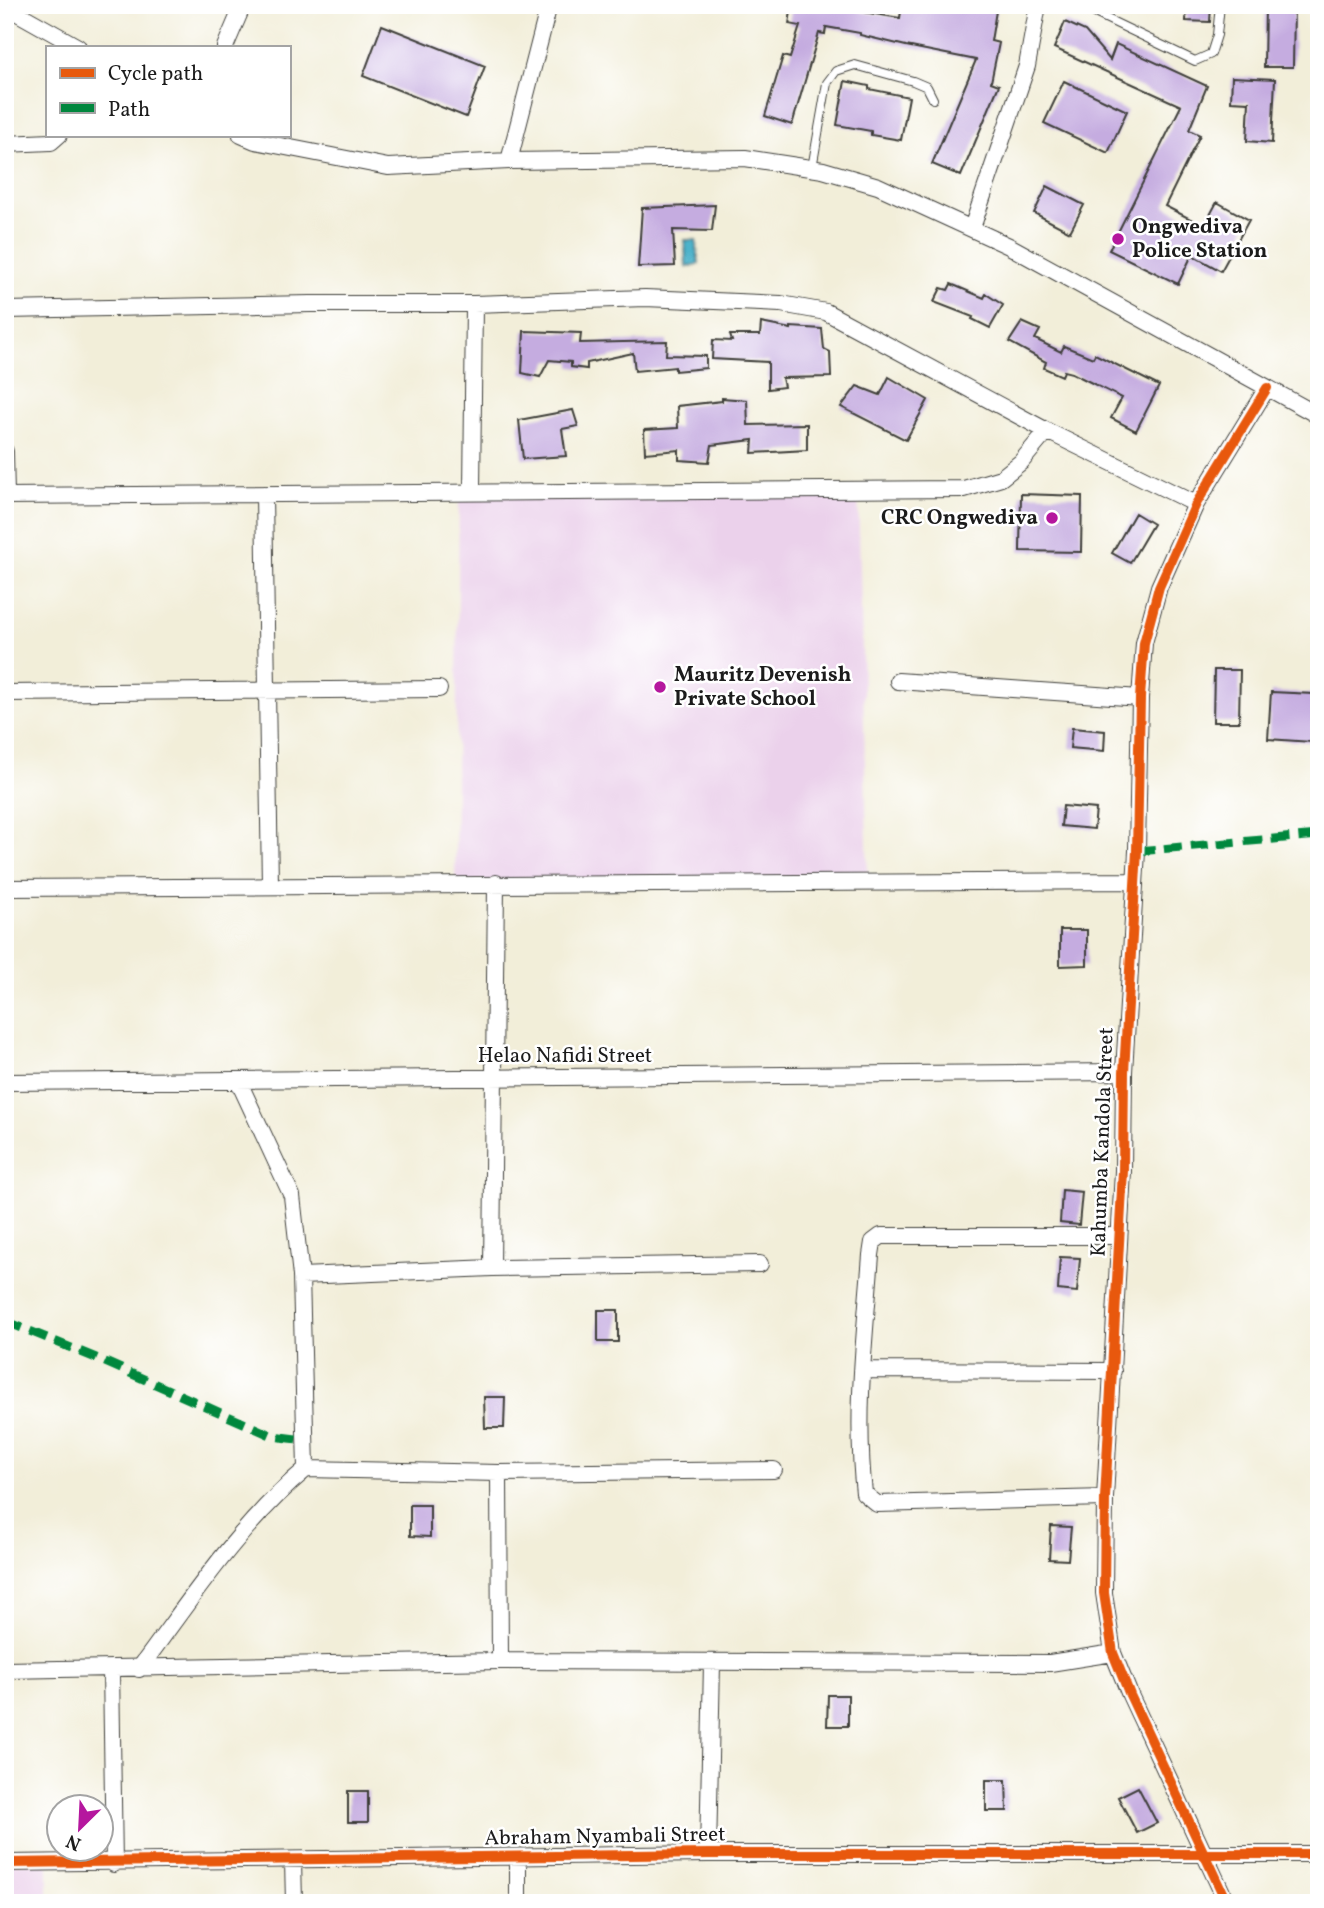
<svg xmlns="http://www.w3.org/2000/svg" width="1324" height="1908" viewBox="0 0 1324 1908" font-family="Vollkorn,serif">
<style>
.built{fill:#ebd1eb}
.water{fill:#4db3cb;stroke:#346874;stroke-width:2}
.building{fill:#c5ace0}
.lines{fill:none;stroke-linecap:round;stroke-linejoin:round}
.lane-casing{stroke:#3c3c38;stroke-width:10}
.street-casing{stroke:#3c3c38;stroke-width:18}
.lane{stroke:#fff;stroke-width:8}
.street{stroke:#fff;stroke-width:16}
.quiet{stroke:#00873e;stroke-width:9;stroke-dasharray:18 9;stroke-linecap:butt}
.cycleway-casing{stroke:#fff;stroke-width:15}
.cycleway{stroke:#e8590c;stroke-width:10}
.poi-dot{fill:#b5179e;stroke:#fff;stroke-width:2.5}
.labels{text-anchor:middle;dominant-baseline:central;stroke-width:5;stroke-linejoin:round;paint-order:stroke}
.poi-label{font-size:21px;font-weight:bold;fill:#1c1c1c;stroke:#fff;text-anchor:start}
.street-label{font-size:21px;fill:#1c1c1c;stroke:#fff}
</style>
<rect width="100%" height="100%" fill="#fff"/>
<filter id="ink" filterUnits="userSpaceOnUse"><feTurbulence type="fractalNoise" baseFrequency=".0143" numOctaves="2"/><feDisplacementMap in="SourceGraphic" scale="14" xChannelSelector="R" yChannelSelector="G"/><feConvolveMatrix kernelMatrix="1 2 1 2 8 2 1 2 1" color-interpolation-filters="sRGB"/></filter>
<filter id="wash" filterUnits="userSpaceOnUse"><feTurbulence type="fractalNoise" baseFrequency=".00686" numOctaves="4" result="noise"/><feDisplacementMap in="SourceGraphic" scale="28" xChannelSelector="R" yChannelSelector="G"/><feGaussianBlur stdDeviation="1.57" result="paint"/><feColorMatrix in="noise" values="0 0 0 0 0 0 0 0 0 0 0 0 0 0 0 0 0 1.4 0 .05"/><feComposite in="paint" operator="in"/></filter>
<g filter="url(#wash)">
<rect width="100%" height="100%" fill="#f2eed9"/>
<path class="built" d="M858 489 868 882 455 883 459 491Z
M5 1863H48V1903H5Z"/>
<path class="water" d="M685 240H696L699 264 686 267Z"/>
<g id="blocks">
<path class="building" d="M792 5H840L858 8 857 11 900 18 902 5H997L991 41 999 43 991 82 999 85 961 176 932 164 976 60 906 46 860 35V33L826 27 825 34 819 33 792 125 765 116 783 56 790 58 800 26 789 24Z
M1187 5H1211L1210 22 1186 21Z
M1268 5 1294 7 1293 67H1264L1265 6Z
M1065 22 1085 31 1110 60 1116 44 1207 86 1189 130 1200 135 1165 206 1204 226 1217 202 1249 220 1221 271 1192 255 1178 284 1109 250 1181 106 1054 48Z
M382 25 485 66 466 117 363 76Z
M1232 77 1275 79 1272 143 1247 141 1249 102 1231 101Z
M845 81 869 86V89L909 97 901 140 871 135V131L837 125Z
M1064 81 1127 111 1108 153 1044 123Z
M1047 186 1084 205 1070 232 1034 213Z
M715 205 712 231 673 230 675 266 638 267 642 208Z
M951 284 984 298 986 294 1003 305 990 328 972 319 973 317 934 302 941 288 948 290Z
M1022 322 1040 330 1035 339 1061 352 1064 346 1093 358 1095 354 1159 386 1136 431 1111 418 1122 398 1072 373 1064 371 1062 376 1044 368 1046 362 1009 342Z
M761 323 791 329V327L822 329 824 349 830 352 831 377 782 378 784 387 768 389V362L712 359 713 340 732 341 730 335H760Z
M524 331 581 333 580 343 667 341 666 355 706 356V368L675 371V367L635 371 633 353 587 363V369L571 367V362L549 360 540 377 522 373Z
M889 377 928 400 906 440 841 407 857 386 880 395Z
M722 398 747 400 748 425 807 424V450L752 453 753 440 712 445 709 462 679 460V450L645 453 644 430 678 428 677 406 722 401Z
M573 410 578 426 562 429 566 456 523 459 519 420Z
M1021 494 1082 496 1081 552 1020 551Z
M1135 513 1153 524 1130 563 1112 553Z
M1214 670H1240L1239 722H1213Z
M1271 692 1314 694 1312 742 1268 739Z
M1072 728 1105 731 1104 751 1070 748Z
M1063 806 1096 809 1094 829 1061 826Z
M1060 930H1087V965L1060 966Z
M1062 1190 1082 1192 1079 1225 1060 1223Z
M1060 1257 1080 1258 1077 1292 1058 1290Z
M598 1310H618V1342H598Z
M484 1397H505L504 1428H485Z
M410 1505H430V1537L410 1536Z
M1051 1526 1071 1527 1068 1560 1049 1559Z
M828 1695H848V1726H827Z
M986 1780H1006L1007 1811H986Z
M1138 1787 1157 1823 1137 1833 1118 1797Z
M348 1791H368V1822H348Z"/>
</g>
</g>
<g filter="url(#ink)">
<use href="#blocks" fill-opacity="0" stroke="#3c3c38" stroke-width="2"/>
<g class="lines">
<g class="lane-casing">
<path id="lane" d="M1078 5 1195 61 1211 54 1217 35 1220 5
M812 168 827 83 836 71 855 65 913 81 927 87 933 99"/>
</g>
<g class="street-casing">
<path id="street" d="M5 6 78 47
M225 47 243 5
M241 135 255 141 388 167 509 161 745 158 823 170 878 186 1009 246 1319 416
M5 144 51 142 59 135
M509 161 549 5
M972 228 1027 66 1038 5
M5 310 311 304H474L645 298 781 304 826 312 1047 431 1196 504
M5 451 6 496
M472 491 474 304
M264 494 270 885
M5 496 964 489 1001 478 1021 462 1047 431
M898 681 1140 698
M5 693 439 689
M496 883 492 1268 760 1264
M5 888C382 885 759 882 1135 881
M238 1080 292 1196 301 1276
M5 1082 1124 1072
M862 1370 1113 1371
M306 1469 301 1276 492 1268
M1105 1498 877 1504 864 1493C855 1414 865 1334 871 1255L873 1242 881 1236H1119
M500 1661 499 1473 774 1470
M111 1669 114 1864
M139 1669C192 1598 238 1526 306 1469L499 1473
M5 1670 500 1661 1050 1663 1113 1653
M708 1854 712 1663
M293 1860 294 1903
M5 1863 708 1854H1319
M518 1903V1857
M1227 1903 1130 1695 1113 1653 1104 1593 1105 1498 1123 1171 1124 1072 1137 851 1140 698 1144 643 1159 587 1196 504 1267 388"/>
</g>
<use href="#lane" class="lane"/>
<use href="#street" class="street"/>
<path class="quiet" d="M1137 851 1319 835
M5 1321 96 1358 273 1436 305 1440"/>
<g class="cycleway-casing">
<path id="cycleway" d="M5 1863 708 1854H1319
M1227 1903 1130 1695 1113 1653 1104 1593 1105 1498 1123 1171 1124 1072 1137 851 1140 698 1144 643 1159 587 1196 504 1267 388"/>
</g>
<use href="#cycleway" class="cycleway"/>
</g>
</g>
<g class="poi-dot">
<circle cx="1118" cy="239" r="7"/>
<circle cx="1052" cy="518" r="7"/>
<circle cx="660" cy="687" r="7"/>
</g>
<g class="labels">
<g class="poi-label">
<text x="1132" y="227">Ongwediva<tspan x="1132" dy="24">Police Station</tspan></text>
<text x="1038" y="518" text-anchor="end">CRC Ongwediva</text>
<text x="674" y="675">Mauritz Devenish<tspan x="674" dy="24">Private School</tspan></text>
</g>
<g class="street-label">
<text x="565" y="1056">Helao Nafidi Street</text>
<text transform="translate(1103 1142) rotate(-88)">Kahumba Kandola Street</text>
<text transform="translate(605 1837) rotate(-1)">Abraham Nyambali Street</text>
</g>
</g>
<rect width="1324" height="1908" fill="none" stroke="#fff" stroke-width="28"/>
<rect x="46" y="46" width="245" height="91" fill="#ffffff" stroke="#a4a4a4" stroke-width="2"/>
<rect x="60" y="68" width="35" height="10" fill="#e8590c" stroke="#a4a4a4" stroke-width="2"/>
<text x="108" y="80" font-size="21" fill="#1c1c1c">Cycle path</text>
<rect x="60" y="103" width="35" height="10" fill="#00873e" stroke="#a4a4a4" stroke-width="2"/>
<text x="108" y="116" font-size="21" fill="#1c1c1c">Path</text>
<g transform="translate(80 1828) rotate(204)"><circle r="33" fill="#ffffff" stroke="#a4a4a4" stroke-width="2"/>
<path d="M0-5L12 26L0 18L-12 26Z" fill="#b5179e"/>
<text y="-10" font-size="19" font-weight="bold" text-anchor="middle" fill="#1c1c1c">N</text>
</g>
</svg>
